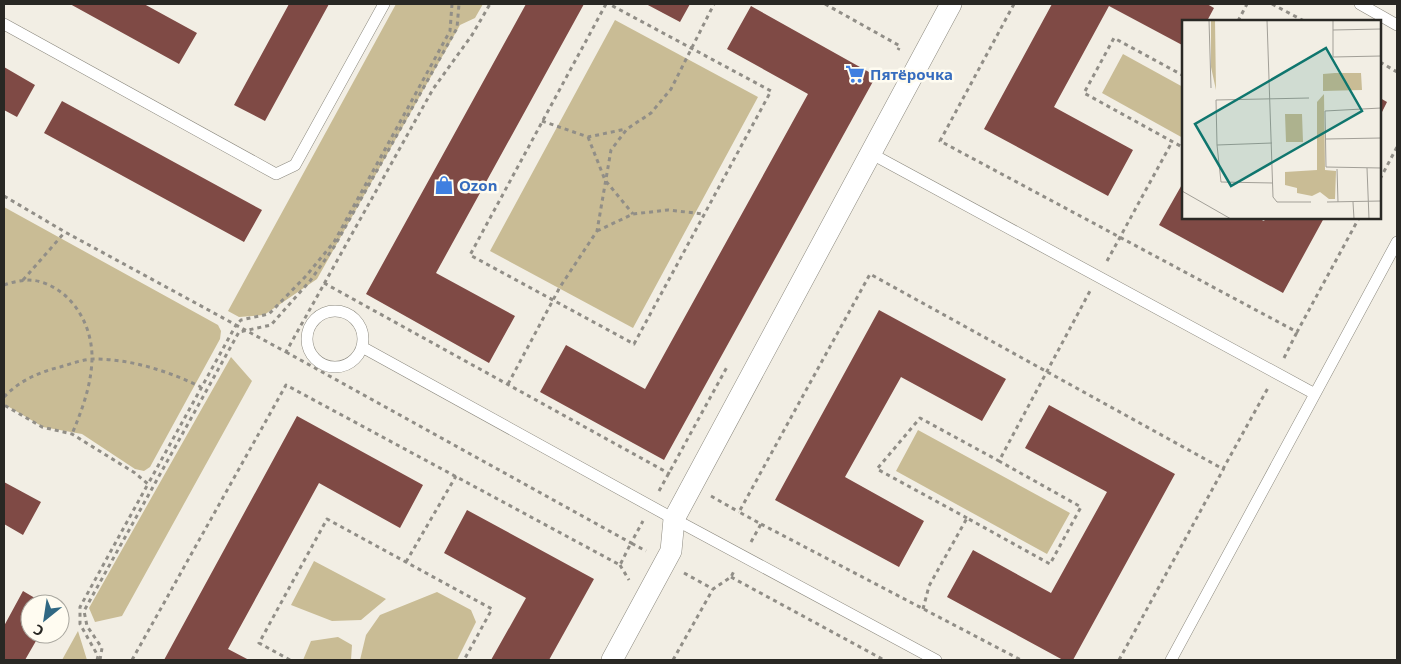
<svg xmlns="http://www.w3.org/2000/svg" width="1401" height="664" viewBox="0 0 1401 664" font-family="'Noto Sans',sans-serif">
<style>
.green{fill:#c9bc95}
.building{fill:#7f4a45}
.lines{fill:none;stroke-linecap:round;stroke-linejoin:round}
.lane-casing{stroke:#8b887e;stroke-width:12}
.street-casing{stroke:#8b887e;stroke-width:22}
.path{stroke:#918e87;stroke-width:3;stroke-dasharray:4 4;stroke-linecap:butt}
.lane{stroke:#fff;stroke-width:11}
.street{stroke:#fff;stroke-width:21}
.labels{text-anchor:middle;dominant-baseline:central;stroke-width:5;stroke-linejoin:round;paint-order:stroke}
.shop-label{font-size:15px;font-weight:bold;fill:#366cbe;stroke:#fffcf1;text-anchor:start}
.inset-road{fill:none;stroke:#a29f97;stroke-width:1}
.view{fill:#0f766e;fill-opacity:0.15;stroke:#0f766e;stroke-width:2.5}
.inset-edge{fill:none;stroke:#292824;stroke-width:2.5}
</style>
<rect width="100%" height="100%" fill="#f2eee4"/>
<path class="green" d="M396 4H483L475 18 460 25 317 279 264 315 239 317 228 311Z
M615 20 758 97 633 328 490 251Z
M1123 54 1183 87V138L1102 93Z
M4 207 218 325 221 331 220 339 150 467 144 471 135 469 82 434 43 427 4 404Z
M231 357 252 381 122 616 95 622 89 608Z
M918 430 1070 513 1047 554 896 471Z
M314 561 386 599 361 620 332 621 291 605Z
M437 592 471 610 476 622 457 660H360L366 635 380 615Z
M78 631 87 660H62Z
M338 637 352 645 351 660H303L311 641Z"/>
<path class="building" d="M70 4H144L197 33 179 64Z
M289 4H329L265 121 234 105Z
M526 4H584L436 273 515 316 489 363 366 294Z
M646 4H690L680 22Z
M1052 4H1207L1214 8 1207 21H1184V46L1109 6 1054 107 1133 150 1108 196 984 129Z
M751 6 876 76 664 460 540 392 566 345 645 389 808 94 727 49Z
M4 67 35 85 17 117 4 110Z
M1380 98 1387 102 1380 116Z
M62 101 262 210 244 242 44 133Z
M1184 181V218H1257L1264 221 1266 218H1324L1283 293 1159 225Z
M879 310 1006 379 982 421 901 377 845 477 924 521 899 567 775 500Z
M1049 405 1175 474 1073 660H1063L947 597 973 550 1051 593 1107 492 1025 448Z
M297 416 423 485 400 528 319 483 228 649 249 660H164Z
M4 482 41 502 23 535 4 524Z
M467 510 594 579 549 660H491L526 598 444 553Z
M23 591 45 604H30V634H40L25 660H4V626Z"/>
<g class="lines">
<g class="lane-casing">
<path id="lane" d="M1360 4 1397 25
M4 24 276 174 295 165 384 4
M870 153 1315 394 1171 660
M307 339a28 28 0 1 1 56 0a28 28 0 1 1-56 0Z
M362 347 674 519 936 660
M1315 394 1397 242"/>
</g>
<g class="street-casing">
<path id="street" d="M612 660 671 551 674 519 951 4"/>
</g>
<path class="path" d="M452 4 450 31 334 242 306 276 269 314 241 320 236 325 286 352 433 89 472 35 490 4
M606 4 470 255 634 344 771 91 609 4
M825 4 900 46 898 50
M1014 4 940 141 1297 332 1359 218
M1272 4 1304 21
M1238 21 1247 4
M1380 62 1397 72
M1184 76 1114 38 1084 93 1184 148
M542 121 588 137 626 129
M588 137 605 180 633 214
M1380 179 1397 147
M4 196 65 232 236 325 148 484 135 473 72 434 42 427 4 405
M597 231 633 214 668 210 704 214
M1107 261 1172 142
M23 280 65 232
M324 283 670 474
M4 285C16 281 29 278 41 282 74 292 93 327 92 360 91 386 82 410 72 434
M286 352 631 543 643 521
M1284 358 1297 332
M508 384 560 287 597 231 611 150 627 129 651 113 671 89 714 4
M4 397C19 381 39 372 60 367 71 364 83 359 94 359 131 359 168 371 201 387
M659 491 727 367
M711 496 739 512
M967 518 877 469 920 418 999 461
M761 524 1021 660
M751 542 761 524 739 512 870 274 1223 469 1268 388
M406 562 456 476
M620 565 629 580
M684 573 713 589 731 577 734 571
M731 577 884 660
M923 609 929 586 967 518 1050 564 1081 507 999 461 1090 291
M97 660 98 656 80 624V607L148 484
M100 660 102 648 87 626 84 611 239 332 271 325 310 281 334 247 457 28 459 4
M132 660 286 385 620 565 631 543 646 551
M290 660 259 643 327 519 492 609 464 660
M673 660 713 589
M1119 660 1224 468"/>
<use href="#lane" class="lane"/>
<use href="#street" class="street"/>
</g>
<defs>
<g id="supermarket-bare" transform="scale(1.5)"><path d="M-6-5.5h2.5l.6 2H6L4.5 2H-2.5L-4.4-4H-6ZM-1.5 3.2a1.3 1.3 0 1 0 .1 0ZM3 3.2a1.3 1.3 0 1 0 .1 0Z" fill="#3f7fe0" stroke="#fffcf1" stroke-width="2.5" paint-order="stroke"/></g>
<g id="shop-bare" transform="scale(1.5)"><path d="M-5-2.5h2.3a2.7 3.5 0 0 1 5.4 0H5L5.5 6h-11ZM-1.5-2.5h3a1.5 2.3 0 0 0-3 0Z" fill="#3f7fe0" stroke="#fffcf1" stroke-width="2.5" paint-order="stroke"/></g>
</defs>
<g fill-rule="evenodd">
<use href="#supermarket-bare" x="855" y="74"/>
<use href="#shop-bare" x="444" y="185"/>
</g>
<g class="labels">
<g class="shop-label">
<text x="870" y="74">Пятёрочка</text>
<text x="459" y="185">Ozon</text>
</g>
</g>
<g transform="translate(1182 20)">
<rect width="199" height="199" fill="#f2eee4"/>
<path d="M29 0H33L34 70 29 47ZM153 53H179L180 70 141 71V54ZM142 74 143 150 154 151 153 179H147L138 172 130 176 115 173V168L103 165V152L135 150V82ZM103 94H120L121 122H104Z" fill="#c9bc95"/>
<path class="inset-road" d="M27 0 29 68M85 0 91 177 95 182H129M151 0V37L199 36M151 10 199 9M199 88 143 91 144 147 199 148M144 119 199 118M90 123 35 125 34 80 127 78M35 125 39 162 91 163M185 148 187 199M155 149 156 182M0 171 49 199M145 182 199 181M171 182 172 199"/>
<path class="view" d="M144 28 180 91 49 166 13 104Z"/>
<rect width="199" height="199" class="inset-edge"/>
</g>
<rect width="1401" height="664" fill="none" stroke="#292824" stroke-width="10"/>
<g transform="translate(45 619) rotate(210)"><circle r="24" fill="#fffcf1" stroke="#a9a79f"/>
<path d="M0-4L9 19L0 12L-9 19Z" fill="#306883"/>
<text y="-8" font-size="14" font-weight="bold" text-anchor="middle" fill="#292824">С</text>
</g>
</svg>
